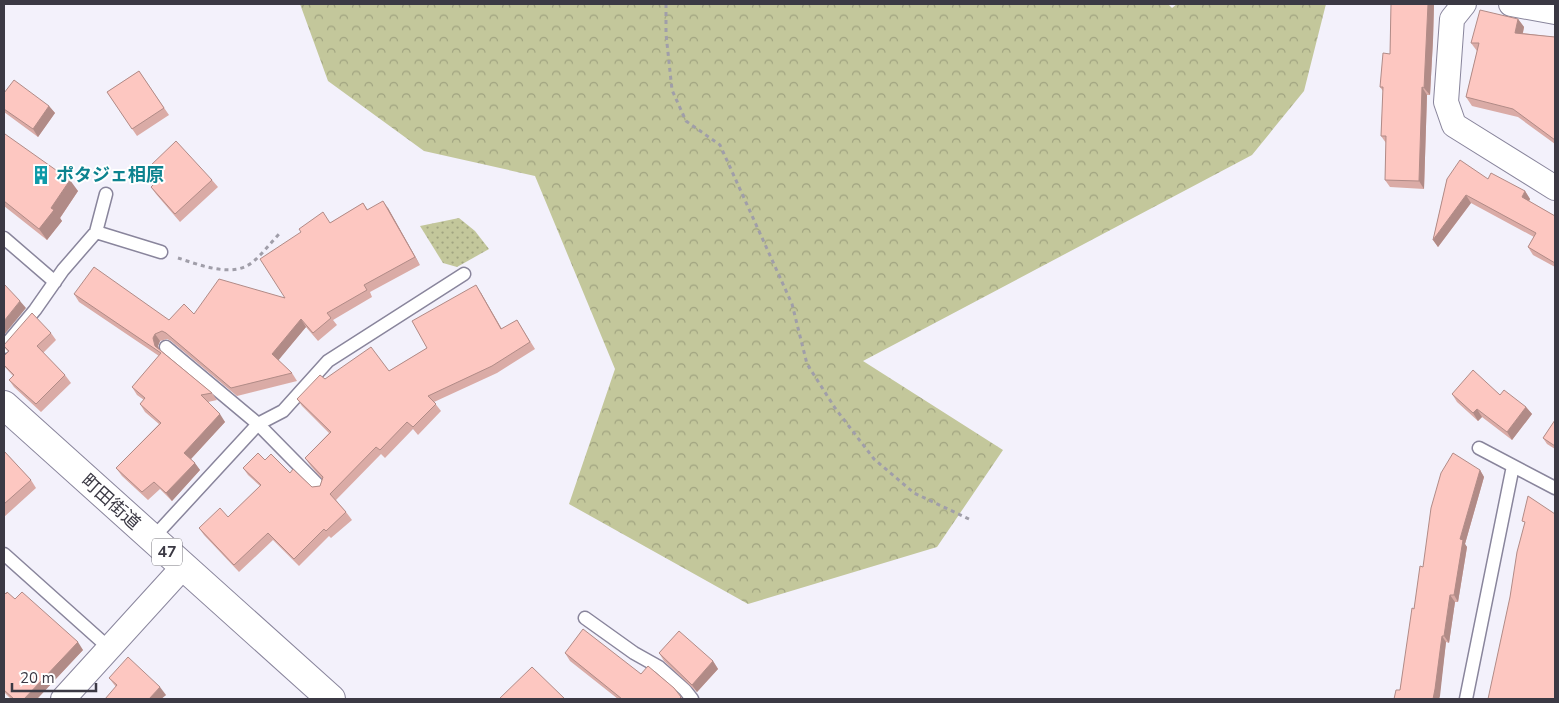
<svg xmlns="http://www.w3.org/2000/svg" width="1559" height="703" viewBox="0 0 1559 703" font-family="'Nunito Sans','Noto Sans JP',sans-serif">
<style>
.forest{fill:url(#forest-crowns)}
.park{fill:url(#park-dots)}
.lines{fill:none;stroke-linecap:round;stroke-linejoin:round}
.lane-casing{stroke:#89859c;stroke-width:15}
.street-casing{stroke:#89859c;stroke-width:26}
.primary-casing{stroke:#89859c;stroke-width:30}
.path{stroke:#a09ea9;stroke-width:3;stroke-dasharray:4 4;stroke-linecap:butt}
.lane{stroke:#fff;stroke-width:12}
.street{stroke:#fff;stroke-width:24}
.primary{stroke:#fff;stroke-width:28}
.wall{fill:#daaba6}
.shaded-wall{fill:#b18b87}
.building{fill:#fdc7c1;stroke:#b18b87}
.labels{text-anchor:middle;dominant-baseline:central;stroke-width:4;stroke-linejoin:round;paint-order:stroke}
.shield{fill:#fff;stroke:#76747c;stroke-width:1}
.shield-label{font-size:16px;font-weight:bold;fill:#3b3944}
.culture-label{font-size:18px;font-weight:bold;fill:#0d838f;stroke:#fff;text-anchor:start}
.street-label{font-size:18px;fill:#3b3944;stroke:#fff}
</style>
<defs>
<pattern id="forest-crowns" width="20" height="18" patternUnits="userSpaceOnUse" patternTransform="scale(1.25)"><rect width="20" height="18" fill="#c3c79b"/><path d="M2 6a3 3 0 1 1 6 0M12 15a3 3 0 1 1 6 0" fill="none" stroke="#a0a380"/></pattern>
<pattern id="park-dots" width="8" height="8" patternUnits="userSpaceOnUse" patternTransform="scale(1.25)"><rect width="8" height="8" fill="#c3c79b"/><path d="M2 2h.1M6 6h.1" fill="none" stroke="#a0a380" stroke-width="1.8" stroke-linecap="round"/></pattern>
</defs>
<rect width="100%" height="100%" fill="#f3f1fb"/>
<path class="forest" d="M300 4H1168L1172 8 1177 4H1326L1304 91 1252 155 863 361 1003 450 937 547 748 604 569 504 615 369 535 176 424 151 328 81Z"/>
<path class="park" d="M459 218 475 231 489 249 457 267 443 263 420 226Z"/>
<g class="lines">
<g class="lane-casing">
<path id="lane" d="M96 232 161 252
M4 238 55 282
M4 347 35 310 63 270 96 232 106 194
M166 347 258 424 320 487
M1479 448 1555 488
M152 539 258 424 283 411 328 361 464 274
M4 554 108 647
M585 618 634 653 659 667 685 690 692 699
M1466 699 1513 466"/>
</g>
<g class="street-casing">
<path id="street" d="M1464 4 1452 19 1446 102 1454 125 1555 188
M1511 4 1555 12
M63 699 184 566"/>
</g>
<g class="primary-casing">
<path id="primary" d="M4 405 331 699"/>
</g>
<path class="path" d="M666 4V34L672 90 686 121 720 145 792 304 807 364 835 408 874 459 914 493 969 519
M178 258C200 265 234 279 254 261 264 252 272 241 281 232"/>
<use href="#lane" class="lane"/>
<use href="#street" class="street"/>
<use href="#primary" class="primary"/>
</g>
<path class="wall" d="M1391 4H1434L1433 40 1430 95H1427L1424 189 1390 187 1385 180 1386 143 1381 136 1383 91 1380 87 1390 54Z
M1518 19 1524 27 1523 33 1555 37V144L1518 117 1472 106 1466 97 1477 51 1471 43Z
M139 71 169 115 137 136 107 92Z
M4 93 49 106 55 113 38 137 4 112Z
M4 135 78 191 60 218 62 221 47 240 4 206Z
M149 167 212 180 218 187 180 222 156 194 151 187 159 180 154 175Z
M1447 179H1488L1525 191 1530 199 1529 201 1555 216V267L1533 255 1528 247 1534 237 1471 203 1438 247 1433 240Z
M363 203 368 210 388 208 420 265 370 292 372 297 333 320 337 325 318 341 306 327 278 360 292 373 297 381 237 396 171 341 167 339 160 341 158 346 159 349 212 393 217 400 208 402 225 422 191 459 200 470 172 501 160 489 148 500 122 476 116 468 159 424 145 412 140 404 144 400 137 395 132 387 159 356 79 302 74 294 169 320 194 314 285 298 330 223Z
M481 293 502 329 517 320 535 349 497 373 434 402 441 411 418 435 413 429 385 458 381 454 336 500 346 512 352 520 331 538 329 536 299 566 273 540 239 572 204 535 199 528 228 517 260 486 248 475 243 468 265 460 290 473 312 487 320 486 322 479 310 465 305 458 329 433 302 406 297 399 325 379 389 371 427 348Z
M51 333 56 340 43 353 65 375 71 383 41 412 14 387 9 380 13 376 4 366V356L8 352 4 347Z
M1452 394 1500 395 1526 407 1532 414 1512 440 1482 417 1478 421 1457 402Z
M1555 420V449L1547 444 1543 438Z
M4 451 31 480 36 488 4 517Z
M1480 470 1484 477 1465 544 1467 547 1458 602H1455L1449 643 1446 642 1439 699H1394L1400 690 1414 609 1423 567Z
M4 592 15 599 83 650 37 699H11L4 692Z
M565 653 641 674 674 688 683 699H618L570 661Z
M659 653 713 661 718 669 697 692 664 661Z
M109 678 166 695 161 699H105L116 687Z"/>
<path class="shaded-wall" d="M1428 4H1434L1433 40 1430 95 1424 88Z
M1518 19 1524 27 1521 41 1515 33Z
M1422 87 1427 95 1424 189 1419 181Z
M49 106 55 113 38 137 33 129Z
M70 180 78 191 60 218 62 221 47 240 39 229 51 208Z
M1525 191 1530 199 1527 205 1522 197Z
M1466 195 1471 203 1438 247 1433 240Z
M383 201 388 208 420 265 415 257Z
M476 285 481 293 506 337 501 329Z
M20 301 26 308 4 335V321Z
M301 319 306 327 277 362 272 354Z
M155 334 160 341 158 346 161 353 155 346 153 338Z
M1526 407 1532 414 1512 440 1507 432Z
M1477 409 1482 417 1478 421 1473 413Z
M220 414 225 422 190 460 184 453Z
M195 463 200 470 172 501 166 493Z
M1480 470 1484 477 1465 544 1467 547 1458 602 1454 595 1460 539Z
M1450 595 1455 602 1449 643 1444 636Z
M1442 636 1446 642 1440 696 1439 699H1433Z
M78 642 83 650 37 699H24Z
M713 661 718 669 697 692 692 685Z
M160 687 166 695 161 699H149Z"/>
<path class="building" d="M1391 4H1428L1424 88 1422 87 1419 181 1385 180 1386 136H1381L1383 87H1380L1383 53 1390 54Z
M1480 10 1518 19 1515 33 1555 37V140L1513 109 1466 97 1479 43H1471Z
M139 71 164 108 132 129 107 92Z
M14 80 49 106 33 129 4 109V93Z
M5 134 70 180 51 208 54 210 39 229 4 201V135Z
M176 141 212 180 175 214 151 187 160 178 149 167Z
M1460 160 1488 179 1491 173 1525 191 1522 197 1555 216V263L1528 247 1536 233 1466 195 1433 240 1447 179Z
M383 201 415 257 364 285 367 290 327 313 331 318 313 333 301 319 272 354 292 373 231 388 166 333 162 331 155 334 153 338 155 346 212 393 201 395 220 414 184 453 195 463 166 493 154 482 142 492 116 468 161 423 140 404 145 398 132 387 161 353 74 294 94 267 169 320 184 304 194 314 219 279 285 298 260 259 301 232 299 229 323 212 330 223 363 203 367 210Z
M4 284 20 301 4 321Z
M476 285 501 329 517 320 530 342 492 366 428 396 436 404 413 427 407 422 380 450 376 447 330 494 346 512 326 531 324 529 294 559 268 533 234 565 199 528 220 508 228 517 261 485 243 468 258 453 265 460 271 454 290 473 293 469 312 487 320 486 323 477 305 458 331 432 297 399 320 375 325 379 371 347 389 371 427 348 412 321Z
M32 313 51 333 37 346 65 375 36 404 9 380 14 375 4 365V356L9 351 4 346V345Z
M1473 370 1500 395 1504 390 1526 407 1507 432 1477 409 1473 413 1452 394Z
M1555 420V446L1543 438Z
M4 451 31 480 4 504Z
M1453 453 1480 470 1460 539 1463 540 1454 595H1450L1444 636H1442L1435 689 1433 699H1394L1396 690H1400L1412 608 1414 609 1420 566 1423 567 1431 508 1441 473Z
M1528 496 1555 514V699H1488L1510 597 1517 552 1525 522 1522 521Z
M4 592 6 594 7 592 15 599 22 592 78 642 24 699H14L4 690Z
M583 629 641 674 648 666 674 688 681 697 679 699H622L565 653Z
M679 631 713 661 692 685 659 653Z
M128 657 160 687 149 699H105L117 685 109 678Z
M532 667 565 699H499Z"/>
<defs>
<g id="building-bare" transform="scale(1.5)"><path d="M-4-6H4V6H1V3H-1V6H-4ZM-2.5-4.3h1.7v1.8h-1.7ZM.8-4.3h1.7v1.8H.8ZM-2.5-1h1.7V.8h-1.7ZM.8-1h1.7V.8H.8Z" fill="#0f9aa8" stroke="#fff" stroke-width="2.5" paint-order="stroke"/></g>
</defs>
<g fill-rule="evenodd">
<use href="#building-bare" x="41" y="175"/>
</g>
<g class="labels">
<rect class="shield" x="152" y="538.5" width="30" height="27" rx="4"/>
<g class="shield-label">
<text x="167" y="552">47</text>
</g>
<g class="culture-label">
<text x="56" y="175">ポタジェ相原</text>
</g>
<g class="street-label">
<text transform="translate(111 502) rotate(42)">町田街道</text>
</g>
</g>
<rect width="1559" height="703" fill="none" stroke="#3b3944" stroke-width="10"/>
<path d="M12 683v8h84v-8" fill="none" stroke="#3b3944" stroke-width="2.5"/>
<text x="20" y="683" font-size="15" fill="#3b3944" stroke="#ffffff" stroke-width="4" paint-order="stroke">20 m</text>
</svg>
